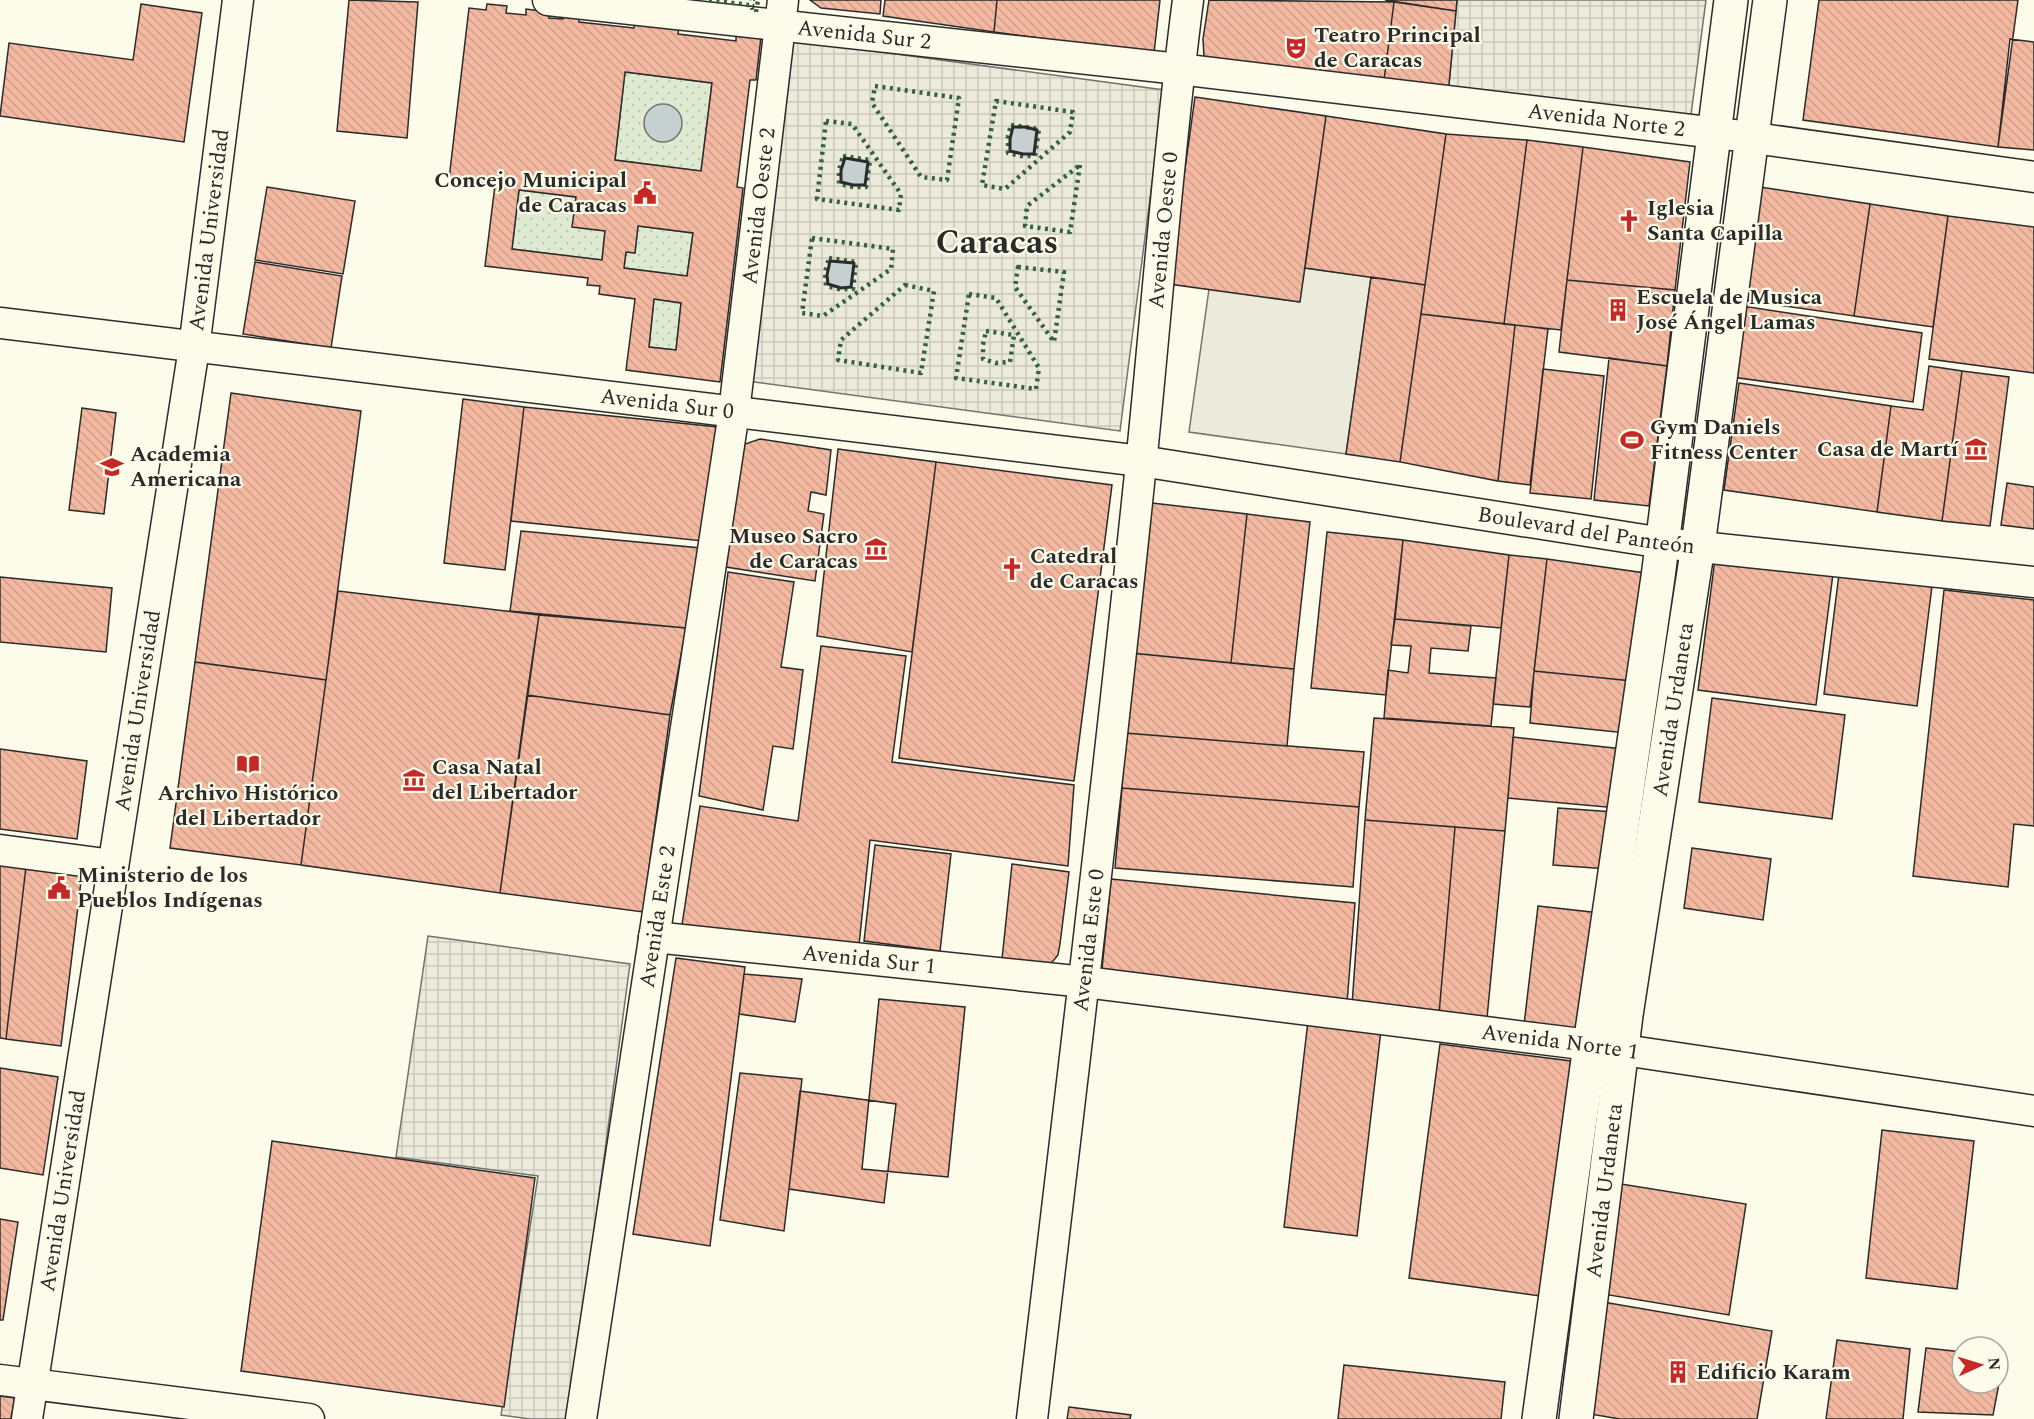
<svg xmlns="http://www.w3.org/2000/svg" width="2034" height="1419" viewBox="0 0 2034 1419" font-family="Spectral,serif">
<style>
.garden{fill:url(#garden-dots);stroke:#74746e;stroke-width:1.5}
.parking{fill:#eceadb;stroke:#74746e;stroke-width:1.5}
.plaza{fill:url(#plaza-grid);stroke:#74746e;stroke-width:1.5}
.water{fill:#c7d0d0;stroke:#74746e;stroke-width:1.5}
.building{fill:url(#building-back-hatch);stroke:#2b2b2b;stroke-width:1.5;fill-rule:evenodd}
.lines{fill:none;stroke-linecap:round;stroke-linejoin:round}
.minor-casing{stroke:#2b2b2b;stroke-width:33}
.major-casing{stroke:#2b2b2b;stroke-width:36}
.minor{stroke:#fdfbea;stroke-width:30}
.major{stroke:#fdfbea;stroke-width:33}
.hedge{stroke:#34623c;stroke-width:4.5;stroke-dasharray:3 4.5;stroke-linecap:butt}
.fence{stroke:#2b2b2b;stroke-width:1.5;stroke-dasharray:8 3;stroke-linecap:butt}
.wall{stroke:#2b2b2b;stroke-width:3}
.labels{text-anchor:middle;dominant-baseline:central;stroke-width:4.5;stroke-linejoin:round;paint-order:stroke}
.street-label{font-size:22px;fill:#2b2b2b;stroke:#fdfbea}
.poi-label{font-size:22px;font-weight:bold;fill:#2b2b2b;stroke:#fdfbea;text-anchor:start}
.town-label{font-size:34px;font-weight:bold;fill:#2b2b2b;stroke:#fdfbea}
</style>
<defs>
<pattern id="garden-dots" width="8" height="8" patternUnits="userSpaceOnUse" patternTransform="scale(1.5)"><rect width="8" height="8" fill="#deebd1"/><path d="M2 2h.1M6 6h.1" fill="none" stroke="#bfcab4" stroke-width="1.8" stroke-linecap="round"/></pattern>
<pattern id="plaza-grid" width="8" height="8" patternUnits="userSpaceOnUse" patternTransform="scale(1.5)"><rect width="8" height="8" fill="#eceadb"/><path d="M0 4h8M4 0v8" fill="none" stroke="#cbc9bc"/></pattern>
<pattern id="building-back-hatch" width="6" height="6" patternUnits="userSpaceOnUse" patternTransform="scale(1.5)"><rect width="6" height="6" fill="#f2b8a0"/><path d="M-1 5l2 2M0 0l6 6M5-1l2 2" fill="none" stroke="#d09e8a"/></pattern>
</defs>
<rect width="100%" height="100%" fill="#fdfbea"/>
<path class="garden" d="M625 72 712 83 701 171 615 160Z
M519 190 576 197 605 231 602 260 512 249Z
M638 226 693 233 687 276 624 268 626 252 635 253Z
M654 299 681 303 676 350 649 347Z"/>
<path class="parking" d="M1305 268 1371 277 1346 454 1189 432 1209 289 1299 302Z"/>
<path class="plaza" d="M1457 0H1706L1689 130 1448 95Z
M792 40 1164 90 1120 431 747 381Z
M428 936 630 964 569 1419H530L501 1415 538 1176 396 1157Z"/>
<path class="water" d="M644 123a19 19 0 1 1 38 0a19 19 0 1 1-38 0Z
M1013 127H1025L1037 130 1034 154H1023L1010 151V139Z
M845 158 868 162 865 185H853L841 182V170Z
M830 261 854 263 851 287 841 288 828 284 827 275Z"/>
<path class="building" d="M349 0 418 2 407 138 337 131Z
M810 0H881L880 14 821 8Z
M885 0H997L994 32 883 16Z
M997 0H1160L1154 53 994 32Z
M1209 0 1394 2 1383 88 1208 63 1204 57 1203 39Z
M1385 0H1457L1456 11Z
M1819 0H2018L1998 147 1803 120Z
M1394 2 1456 11 1448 95 1383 88Z
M141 4 202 13 184 142 0 116 9 43 133 60Z
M487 4 507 6 506 13 526 15V9L550 12 549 18 563 19 564 13 579 15V22L634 28 635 22 679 27 678 34 736 41V34L761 37 756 80H750L737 187 743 188 720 382 626 370 635 299 599 294 600 286 587 285 588 278 485 266 495 185 449 179 469 8 486 10ZM625 72 712 83 701 171 615 160ZM519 190 576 197 572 227 605 231 602 260 512 249ZM638 226 693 233 687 276 624 268 626 252 635 253ZM654 299 681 303 676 350 649 347Z
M2010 39 2034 42V150L1998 147Z
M1195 97 1326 116 1300 302 1169 284Z
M1326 116 1446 134 1425 285 1305 268Z
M1446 134 1527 140 1504 324 1421 314Z
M1527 140 1583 147 1561 330 1504 324Z
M1583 147 1690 162 1675 290 1567 280Z
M267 187 355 201 343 274 255 260Z
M1760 187 1870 204 1854 316 1743 300Z
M1870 204 1948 216 1933 327 1854 316Z
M1948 216 2034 227V373L1929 359Z
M255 262 342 276 331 348 243 334Z
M1371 277 1425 285 1400 462 1346 454Z
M1567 280 1675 290 1667 366 1559 352Z
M1742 306 1922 333 1913 402 1732 377Z
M1421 314 1515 325 1498 481 1400 462Z
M1515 325 1548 329 1530 485 1498 481Z
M1609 358 1667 366 1649 506 1594 500Z
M1929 366 1962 371 1942 521 1877 512 1891 406 1923 410Z
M1543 369 1604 376 1591 499 1530 493Z
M1962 371 2009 377 1990 526 1942 521Z
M1739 383 1891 406 1877 512 1724 490Z
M231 393 361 411 326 680 195 662Z
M463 399 524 407 505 570 444 563Z
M524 407 718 427 703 541 511 521Z
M82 408 116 413 104 514 69 510Z
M760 439 831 450 826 495 811 492 808 511 824 514 815 581 726 567 741 456 745 444Z
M838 449 936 462 912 652 817 636Z
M936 462 1112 485 1074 781 899 758Z
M2007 483 2034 487V529L2001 525Z
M1152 503 1247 514 1231 663 1131 653Z
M1247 514 1310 522 1294 669 1231 663Z
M521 531 701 548 686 628 510 611Z
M1327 532 1403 540 1386 695 1311 688Z
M1403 540 1509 555 1501 628 1395 619Z
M1509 555 1547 559 1530 707 1493 704Z
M1547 559 1645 573 1632 681 1534 671Z
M1715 559 1833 574 1816 705 1698 690Z
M728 572 794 582 781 667 803 670 793 749 773 746 763 810 699 796Z
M1839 574 1932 586 1917 706 1824 694Z
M0 577 112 588 106 652 0 642Z
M1944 590 2034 600V826L2014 824 2008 887 1913 876Z
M338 591 539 615 500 893 301 865Z
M539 615 686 628 670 715 527 695Z
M1395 619 1471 626 1468 651 1431 648 1429 673 1496 678 1491 726 1384 718 1388 670 1408 673 1411 646 1391 645Z
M821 646 906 656 892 762 1074 785 1068 866 870 840 859 945 682 925 700 806 798 821Z
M1131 653 1294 669 1287 746 1125 733Z
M195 662 326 680 301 865 170 848Z
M1534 671 1632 681 1626 733 1530 723Z
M527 695 670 715 643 912 500 893Z
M1712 698 1845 715 1832 819 1699 802Z
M1374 718 1514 728 1505 831 1365 820Z
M1125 733 1364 752 1359 807 1122 788Z
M1513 737 1623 749 1617 808 1508 798Z
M0 749 87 761 77 839 0 829Z
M1122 788 1359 807 1353 887 1115 868Z
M1558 808 1614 812 1608 869 1553 865Z
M1365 820 1455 827 1439 1014 1352 1005Z
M1455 827 1505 831 1487 1018 1439 1014Z
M875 845 951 854 940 951 864 941Z
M1692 848 1771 859 1763 920 1684 908Z
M0 855 27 858 6 1039 0 1038Z
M27 858 83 865 61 1046 6 1039Z
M1012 864 1069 872 1060 944 1058 955 1049 966 1002 959Z
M1111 879 1355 903 1347 1003 1101 979Z
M1538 906 1600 913 1583 1030 1524 1025Z
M676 958 745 967 710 1246 633 1234Z
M744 974 802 979 795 1022 739 1014Z
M879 999 965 1007 948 1177 862 1169Z
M1308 1021 1381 1030 1357 1236 1284 1227Z
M1440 1044 1571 1061 1540 1296 1409 1278Z
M0 1068 58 1077 43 1175 0 1168Z
M740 1073 802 1079 784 1231 720 1220Z
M800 1091 896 1104 884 1203 789 1189Z
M1882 1130 1974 1141 1957 1289 1866 1278Z
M272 1141 535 1178 504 1407 241 1371Z
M1621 1184 1746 1204 1729 1315 1603 1294Z
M0 1219 18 1222 3 1320H0Z
M1603 1302 1772 1331 1757 1419H1620L1584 1413Z
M1837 1340 1910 1349 1903 1419H1826Z
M1926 1348 1962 1352V1383H1998V1356L2004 1357 1993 1415 1918 1412Z
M1344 1365 1505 1382 1501 1419H1338Z
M0 1396 15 1397 11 1419H0Z
M1069 1407 1131 1415 1130 1419H1067Z"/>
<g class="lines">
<g class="minor-casing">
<g id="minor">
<path id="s1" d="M548 0 1179 69 1733 135 2034 177"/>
<path id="s2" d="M0 323 1141 461 1663 543 2034 582"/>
<path d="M0 850 113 865"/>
<path id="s3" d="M654 937 1085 982 1590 1045 2034 1111"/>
<path d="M0 1380 309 1419"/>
<path id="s4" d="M27 1419 194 348 238 0"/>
<path id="s5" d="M581 1419 734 412 783 0"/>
<path id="s6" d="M1032 1419C1070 1101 1108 783 1141 464 1157 309 1168 154 1188 0"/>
</g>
</g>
<g class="major-casing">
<g id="major">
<path d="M1539 1419 1590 1045 1658 577 1731 0"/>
<path id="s7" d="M1576 1419 1626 1015 1698 546 1770 0"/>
</g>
</g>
<use href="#minor" class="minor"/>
<use href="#major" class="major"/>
<path class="hedge" d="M709 0 749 5 750 0
M756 12 758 0
M875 86 959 98 947 180 921 177 872 103Z
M996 101 1073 112 1070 132 1005 189 982 185Z
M826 121 852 124 901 194 899 210 817 199Z
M1011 125 1039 129 1035 156H1021L1008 153V136Z
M843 156 870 160 866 187H853L839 184V170Z
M1080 165 1070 232 1025 226 1027 206Z
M812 238 893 249 891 269 823 316 802 313Z
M829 258 856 262 853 289H839L826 286 825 272Z
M1018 267 1064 272 1054 342 1015 287Z
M905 285 934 291 921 373 838 360 841 340Z
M969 294 996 298 1039 368 1036 389 956 378Z
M986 331 1014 335 1010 362 996 363 983 359V345Z"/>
<path class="fence" d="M750 9H753L754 0"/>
<path class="wall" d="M1013 127H1025L1037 130 1034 154H1023L1010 151V139Z
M845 158 868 162 865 185H853L841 182V170Z
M830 261 854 263 851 287 841 288 828 284 827 275Z"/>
</g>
<defs>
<g id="theatre-bare" transform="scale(1.8)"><path d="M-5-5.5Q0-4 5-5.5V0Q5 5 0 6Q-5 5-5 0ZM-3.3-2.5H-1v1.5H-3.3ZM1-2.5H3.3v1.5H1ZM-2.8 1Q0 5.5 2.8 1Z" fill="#c62828" stroke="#fdfbea" stroke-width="2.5" paint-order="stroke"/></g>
<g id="civic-bare" transform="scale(1.8)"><path d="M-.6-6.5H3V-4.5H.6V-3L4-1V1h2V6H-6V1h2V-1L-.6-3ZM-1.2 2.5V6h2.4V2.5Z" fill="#c62828" stroke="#fdfbea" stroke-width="2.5" paint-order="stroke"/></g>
<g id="church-bare" transform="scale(1.8)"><path d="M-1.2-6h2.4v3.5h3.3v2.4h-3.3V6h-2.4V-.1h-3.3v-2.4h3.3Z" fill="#c62828" stroke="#fdfbea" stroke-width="2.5" paint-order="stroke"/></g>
<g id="building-bare" transform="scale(1.8)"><path d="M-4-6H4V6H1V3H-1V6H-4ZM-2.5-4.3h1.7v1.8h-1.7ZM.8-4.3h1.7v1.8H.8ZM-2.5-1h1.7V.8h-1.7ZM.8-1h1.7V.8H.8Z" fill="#c62828" stroke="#fdfbea" stroke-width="2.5" paint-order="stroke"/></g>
<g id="stadium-bare" transform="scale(1.8)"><path d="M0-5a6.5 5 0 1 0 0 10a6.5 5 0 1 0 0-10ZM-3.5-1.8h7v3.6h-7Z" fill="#c62828" stroke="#fdfbea" stroke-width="2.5" paint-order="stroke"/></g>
<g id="museum-bare" transform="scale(1.8)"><path d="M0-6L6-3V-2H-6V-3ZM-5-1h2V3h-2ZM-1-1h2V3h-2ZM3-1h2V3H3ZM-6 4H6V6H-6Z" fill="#c62828" stroke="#fdfbea" stroke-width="2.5" paint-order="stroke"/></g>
<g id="university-bare" transform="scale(1.8)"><path d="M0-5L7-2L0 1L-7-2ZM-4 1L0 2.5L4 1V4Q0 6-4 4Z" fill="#c62828" stroke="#fdfbea" stroke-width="2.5" paint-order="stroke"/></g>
<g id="library-bare" transform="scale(1.8)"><path d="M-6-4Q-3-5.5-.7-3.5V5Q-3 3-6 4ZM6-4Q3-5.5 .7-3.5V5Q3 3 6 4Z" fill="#c62828" stroke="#fdfbea" stroke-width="2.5" paint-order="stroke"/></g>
</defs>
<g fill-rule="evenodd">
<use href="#theatre-bare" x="1296" y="48"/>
<use href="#civic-bare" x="645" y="193"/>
<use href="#church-bare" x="1629" y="221"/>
<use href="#building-bare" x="1618" y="310"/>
<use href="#stadium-bare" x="1632" y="440"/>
<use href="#museum-bare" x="1976" y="449"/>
<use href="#university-bare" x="112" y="467"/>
<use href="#museum-bare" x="876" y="549"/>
<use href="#church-bare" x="1012" y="569"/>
<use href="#library-bare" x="248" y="764"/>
<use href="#museum-bare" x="414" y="780"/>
<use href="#civic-bare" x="59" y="888"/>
<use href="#building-bare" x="1678" y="1372"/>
</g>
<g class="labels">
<g class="street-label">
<text stroke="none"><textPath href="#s1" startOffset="318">Avenida Sur 2</textPath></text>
<text stroke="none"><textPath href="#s1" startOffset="1065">Avenida Norte 2</textPath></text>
<text stroke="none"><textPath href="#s5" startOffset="1226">Avenida Oeste 2</textPath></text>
<text stroke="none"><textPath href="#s4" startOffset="1203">Avenida Universidad</textPath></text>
<text stroke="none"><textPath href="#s6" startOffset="1196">Avenida Oeste 0</textPath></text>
<text stroke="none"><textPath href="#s2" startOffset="672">Avenida Sur 0</textPath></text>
<text stroke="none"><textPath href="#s2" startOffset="1600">Boulevard del Panteón</textPath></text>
<text stroke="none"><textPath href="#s7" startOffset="716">Avenida Urdaneta</textPath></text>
<text stroke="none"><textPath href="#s4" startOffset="717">Avenida Universidad</textPath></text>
<text stroke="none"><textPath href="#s5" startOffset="508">Avenida Este 2</textPath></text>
<text stroke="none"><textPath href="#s6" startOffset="482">Avenida Este 0</textPath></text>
<text stroke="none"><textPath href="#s3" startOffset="216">Avenida Sur 1</textPath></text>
<text stroke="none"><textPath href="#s3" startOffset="912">Avenida Norte 1</textPath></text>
<text stroke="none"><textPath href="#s4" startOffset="231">Avenida Universidad</textPath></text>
<text stroke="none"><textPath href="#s7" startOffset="230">Avenida Urdaneta</textPath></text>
</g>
<g class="poi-label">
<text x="1314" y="35">Teatro Principal<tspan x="1314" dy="25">de Caracas</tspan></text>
<text x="627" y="180" text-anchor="end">Concejo Municipal<tspan x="627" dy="25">de Caracas</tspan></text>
<text x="1647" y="208">Iglesia<tspan x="1647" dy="25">Santa Capilla</tspan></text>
<text x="1636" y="297">Escuela de Musica<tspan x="1636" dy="25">José Ángel Lamas</tspan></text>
<text x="1650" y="427">Gym Daniels<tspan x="1650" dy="25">Fitness Center</tspan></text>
<text x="1958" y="449" text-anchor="end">Casa de Martí</text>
<text x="130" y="454">Academia<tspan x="130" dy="25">Americana</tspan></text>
<text x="858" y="536" text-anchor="end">Museo Sacro<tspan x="858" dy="25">de Caracas</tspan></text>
<text x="1030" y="556">Catedral<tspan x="1030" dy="25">de Caracas</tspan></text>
<text x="432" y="767">Casa Natal<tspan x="432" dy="25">del Libertador</tspan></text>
<text x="248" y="793" text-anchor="middle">Archivo Histórico<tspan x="248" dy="25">del Libertador</tspan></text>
<text x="77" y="875">Ministerio de los<tspan x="77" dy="25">Pueblos Indígenas</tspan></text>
<text x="1696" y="1372">Edificio Karam</text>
</g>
<g class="town-label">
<text x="997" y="243">Caracas</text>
</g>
</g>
<g transform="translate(1980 1365) rotate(86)"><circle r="28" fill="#fdfbea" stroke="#a9a89e" stroke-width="1.5"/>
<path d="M0-4.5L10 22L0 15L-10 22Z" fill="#c62828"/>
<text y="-9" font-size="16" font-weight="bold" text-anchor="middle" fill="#2b2b2b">N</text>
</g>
</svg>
